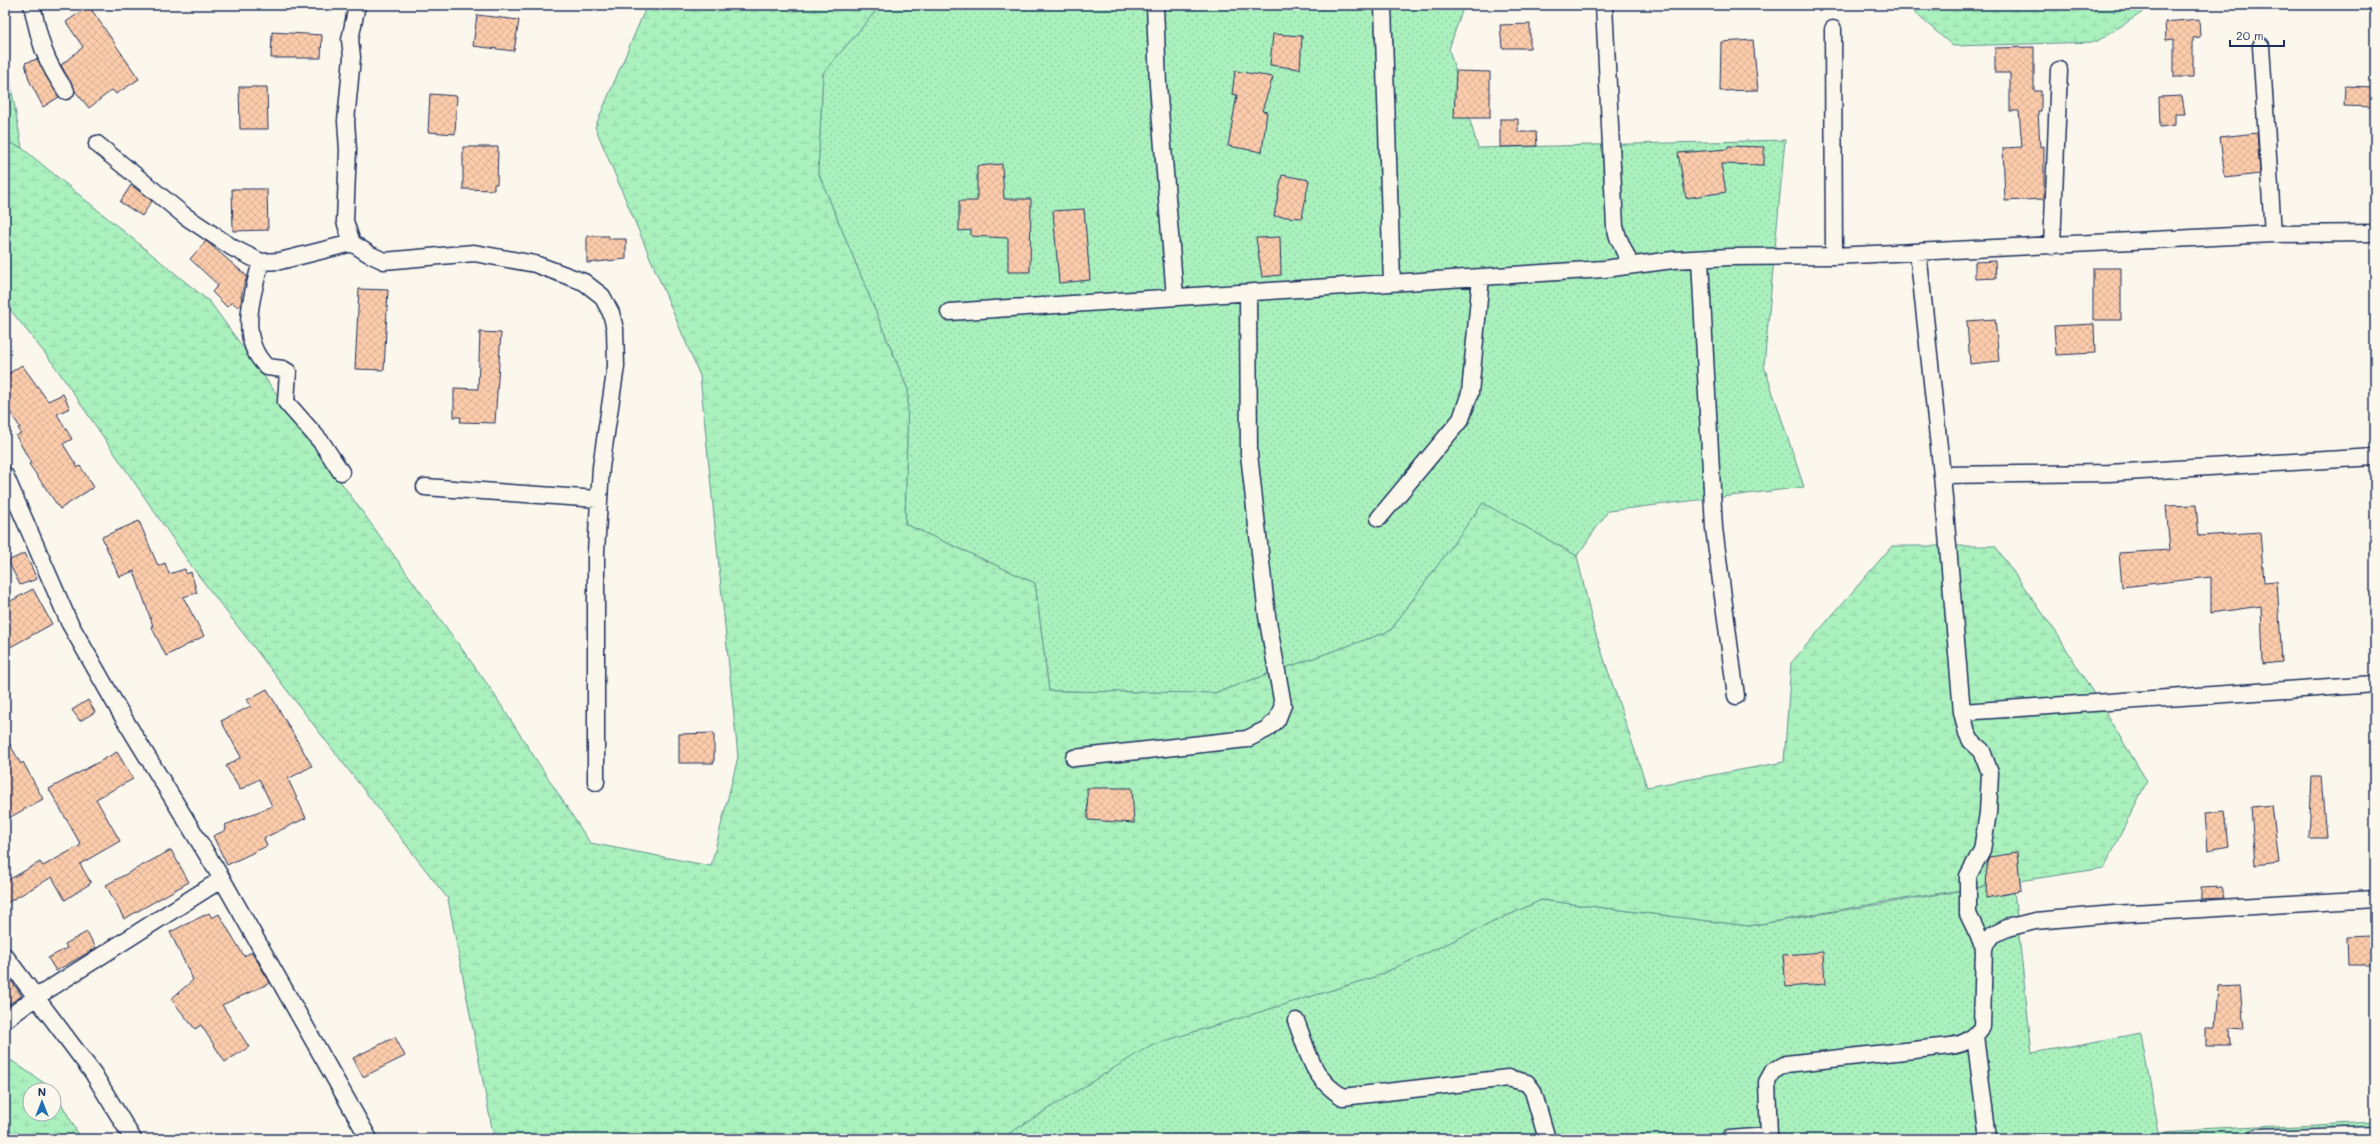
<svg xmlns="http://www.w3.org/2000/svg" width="2380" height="1144" viewBox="0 0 2380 1144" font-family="Mali,sans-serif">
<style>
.grass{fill:url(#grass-dots);stroke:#62908e}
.wetland{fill:url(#wetland-marsh);stroke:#62908e}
.building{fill:url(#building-cross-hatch);stroke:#1b2f5e}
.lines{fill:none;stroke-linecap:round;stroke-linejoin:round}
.minor-casing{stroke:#1b2f5e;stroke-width:19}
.minor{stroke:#fbf7ec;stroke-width:16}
</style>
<defs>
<pattern id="grass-dots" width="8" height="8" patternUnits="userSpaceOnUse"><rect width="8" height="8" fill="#aaf1be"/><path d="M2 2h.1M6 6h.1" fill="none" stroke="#92cfa6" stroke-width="1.8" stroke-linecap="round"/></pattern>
<pattern id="wetland-marsh" width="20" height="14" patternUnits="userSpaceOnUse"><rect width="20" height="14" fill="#aaf1be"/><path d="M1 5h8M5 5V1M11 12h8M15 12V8" fill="none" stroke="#92cfa6"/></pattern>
<pattern id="building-cross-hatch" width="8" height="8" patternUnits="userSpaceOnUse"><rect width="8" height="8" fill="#fcccab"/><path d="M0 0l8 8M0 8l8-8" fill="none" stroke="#d7b096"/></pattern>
</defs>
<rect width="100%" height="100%" fill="#fbf7ec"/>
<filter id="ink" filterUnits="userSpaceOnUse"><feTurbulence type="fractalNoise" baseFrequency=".025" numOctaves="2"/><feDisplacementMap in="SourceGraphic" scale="8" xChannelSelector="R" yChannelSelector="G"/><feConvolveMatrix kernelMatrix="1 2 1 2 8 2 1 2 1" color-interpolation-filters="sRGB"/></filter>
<g filter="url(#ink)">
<path class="grass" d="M881 5H1464L1449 49 1478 148 1785 140 1764 366 1804 487 1608 511 1577 556 1483 503 1390 631 1215 693 1049 691 1035 583 905 524 908 390 818 172 823 73Z
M5 52 22 148 5 141Z
M2013 882 2032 1053 2141 1033 2159 1133 2375 1122V1139H1000L1150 1045 1375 977 1541 900 1749 926Z"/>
<path class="wetland" d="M647 5H881L823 73 818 172 908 390 905 524 1035 583 1049 691 1215 693 1390 631 1483 503 1577 556 1594 629 1647 787 1784 762 1791 663 1892 546H1995L2056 632 2147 781 2104 868 1884 902 1749 926 1541 900 1375 977 1151 1045 1000 1139H494L448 899 195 571 54 365 5 303V141L22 148 210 302 488 685 590 843 711 866 738 757 700 376 595 127Z
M1906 5H2154L2096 42 1953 46Z
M5 1056 54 1090H30V1114H54V1090L81 1139H5Z"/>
<path class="building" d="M89 6 139 79 116 94 112 90 89 108 75 91 61 65 83 47 66 22Z
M477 15 519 20 514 51 473 46Z
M2199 19 2200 37 2193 38V77H2174V39L2166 40 2165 22Z
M1530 24V48H1502L1500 25Z
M272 32 322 35 321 58H271Z
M1273 34 1302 36 1300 69 1270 65Z
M1753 40 1758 90 1720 91 1721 42Z
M2034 47V91H2041V111H2038L2040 147 2044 146V199L2005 201 2003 148 2022 147 2019 111H2010V73H1995V48Z
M37 59 59 97 43 107 29 80 25 63Z
M1235 71 1273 77 1262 111 1267 112 1262 152 1228 146 1237 95 1232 94Z
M1456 71 1490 72V118H1454Z
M2345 86 2375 87V107L2344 106Z
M239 87H267L268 129H240Z
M430 94 457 96 455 134 428 132Z
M2182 96 2185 114H2175V125L2160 127 2159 97Z
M1500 119H1518V132H1536L1537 146 1500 147Z
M2257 133 2260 174 2225 178 2220 137Z
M1728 146 1764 147V165L1721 164 1726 192 1686 198 1678 153 1728 149Z
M463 147H498L497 184H494V190L463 189Z
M1002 164 1004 199H1031L1030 272H1008V238L971 236V230L959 231V201H977V166Z
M1282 175 1309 180 1302 218 1274 216Z
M131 185 152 201 142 216 120 202Z
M232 189H267L268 230 233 231Z
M1084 209 1090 280 1059 283 1053 211Z
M587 236H609V239H626V259L587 263Z
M1280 237 1281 275 1262 277 1256 238Z
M206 241 247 276 242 292 241 304 238 307 232 302 227 307 212 292 218 285 190 259Z
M1995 261 1996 278 1975 279V262Z
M2093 268H2121V320H2093Z
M359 289 388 290 384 370 355 369Z
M1995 319 1999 361 1970 364 1967 321Z
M2094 324 2095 353 2056 355 2054 326Z
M480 332 501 333 495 423 460 422 461 417H454V388L478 389Z
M22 365 48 401 63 394 70 408 57 414 72 439 63 444 78 468 80 466 94 487 60 509 29 464 31 463 16 436 21 433 18 428 20 427 5 405V376Z
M2196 505 2199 536 2260 532 2264 582 2277 581 2282 662 2263 664 2261 606 2211 613V577L2122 587 2119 553 2170 550 2166 506Z
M139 521 158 566 165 563 169 574 185 569 186 574 191 572 197 593 183 597 204 636 166 656 151 626H153L134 571 119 577 102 537Z
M25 553 37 579 20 585 8 561Z
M33 589 52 624 5 650V604Z
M267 689 312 766 288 779 306 818 264 838 267 846 227 865 213 836 226 830 225 825 272 806 259 779 240 790 226 766 241 757 221 721 251 706 247 700Z
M88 700 95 712 80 721 72 710Z
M714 733V763H679V734Z
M5 736 21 764 23 762 43 799 5 820Z
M117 752 133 779 96 799 120 841 80 864 91 883 65 900 52 877 5 904V882L40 862 43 866 81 845 49 789Z
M2312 777H2321L2326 838H2309Z
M1087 788H1132L1134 823 1088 820Z
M2272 805 2279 862 2255 865 2251 807Z
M2224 811 2228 846 2208 850 2205 813Z
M171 850 189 882 124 919 106 885Z
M2017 853 2021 891 1986 898 1987 861 1989 857Z
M2221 887 2224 898 2201 899V888Z
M209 913 212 918 219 914 244 956 252 952 270 983 222 1005 249 1047 225 1062 201 1025 195 1029 171 999 193 980 170 932Z
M87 932 96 948 56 971 48 958 67 948 65 944Z
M2370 936 2371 965H2348L2347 937Z
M1823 952 1825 984 1786 987 1783 955Z
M5 972 22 996 5 1006Z
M2240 986 2244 1029 2229 1028 2230 1045H2206V1028H2215L2218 987Z
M395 1037 405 1056 363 1077 353 1058Z"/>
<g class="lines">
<g class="minor-casing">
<path id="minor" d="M32 5C40 42 44 60 66 91
M357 5 350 40 352 57 346 121 348 150 345 221 352 243 369 254 384 261 474 253 535 264 584 282 602 296 611 313 615 329 616 366 601 467 596 552V782
M1155 5 1158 85 1175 297
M1383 5 1392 283
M1604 5 1615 227 1618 237 1630 264
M1833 29 1834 256
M2261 46 2273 234
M97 144 185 216 233 248 261 262 280 261 352 243
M2052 246 2059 70
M1918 252 1942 475 1962 712 1967 733 1971 741 1982 751 1990 773 1988 813 1982 850 1968 876V914L1984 947
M1700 260 1714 528 1736 696
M261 262C252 295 237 339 267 367L283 369 288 372 286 402 322 443 341 472
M949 312 1604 269 1673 260 1730 257 1834 256 2273 234 2375 233
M5 475 69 622 120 712 222 879 369 1139
M1942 475 2109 473 2375 457
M425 487 598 499
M1379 518 1461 419 1470 393 1481 277
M1962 712 2375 684
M1074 758 1247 739 1267 729 1277 720 1283 705 1267 616 1249 454 1248 293
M5 956 93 1073 133 1139
M5 1020 35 998 222 879
M1296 1021C1309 1053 1311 1078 1343 1097L1508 1078 1527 1083 1533 1091 1547 1139
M1975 1036 1988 1139
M1729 1139 1769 1136 1767 1082 1773 1071 1786 1064 1950 1046C1965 1044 1973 1039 1982 1027L1984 947 1993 935 2007 928 2035 921 2114 914 2375 899
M2257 1139 2375 1135"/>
</g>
<use href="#minor" class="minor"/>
</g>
</g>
<rect width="2380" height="1144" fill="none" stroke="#fbf7ec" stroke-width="20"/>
<rect x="10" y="10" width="2360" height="1124" fill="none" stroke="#1b2f5e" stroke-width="1.5" filter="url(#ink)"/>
<g transform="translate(42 1102)"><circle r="19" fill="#fbf7ec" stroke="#a1a7b3"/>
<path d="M0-3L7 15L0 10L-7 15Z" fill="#1f6fb2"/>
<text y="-6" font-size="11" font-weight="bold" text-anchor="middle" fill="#1b2f5e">N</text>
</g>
<path d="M2230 40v6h54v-6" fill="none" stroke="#1b2f5e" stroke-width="2"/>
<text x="2236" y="40" font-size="12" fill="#1b2f5e" stroke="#fbf7ec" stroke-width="3" paint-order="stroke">20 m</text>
</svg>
